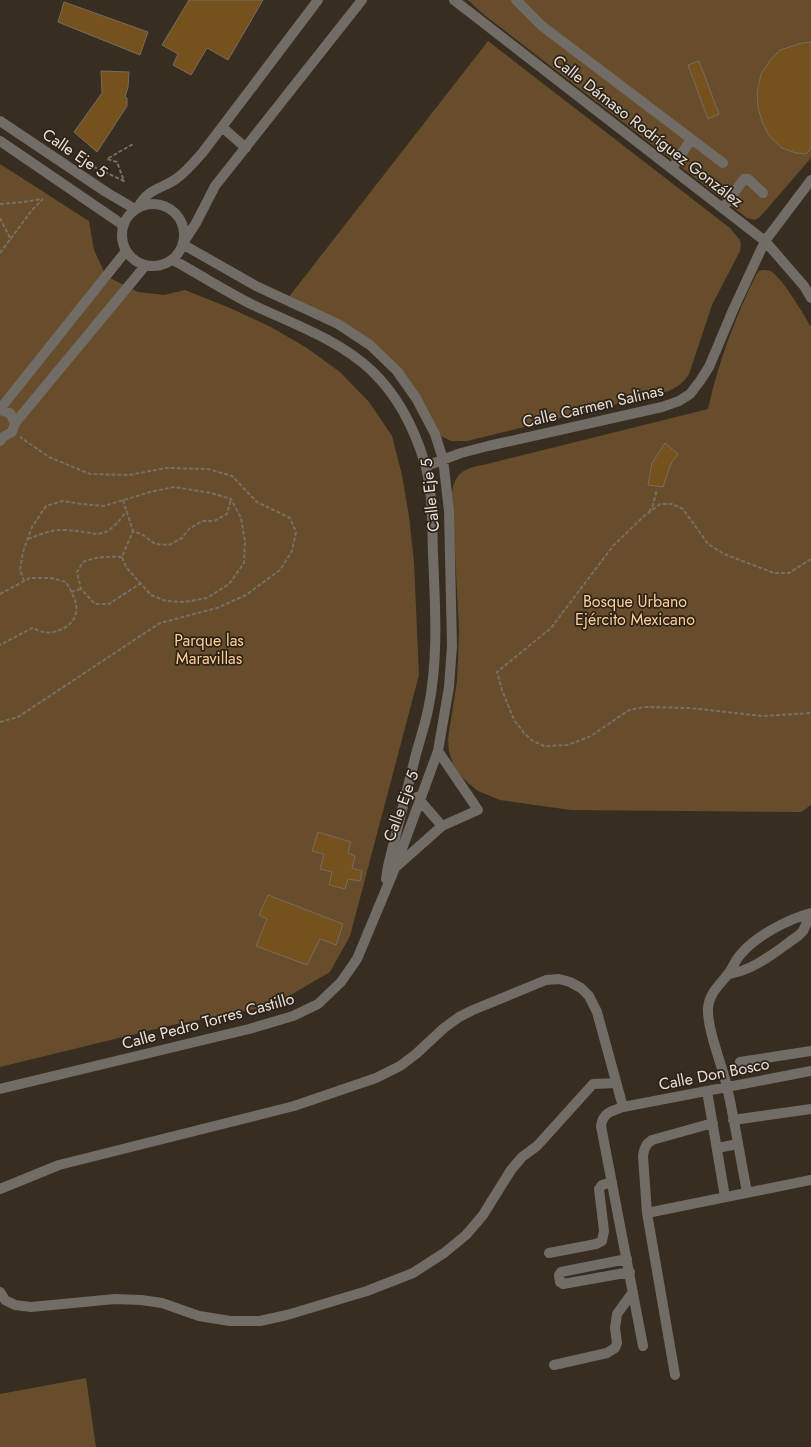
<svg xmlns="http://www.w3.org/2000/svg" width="811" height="1447" viewBox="0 0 811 1447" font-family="Jost,sans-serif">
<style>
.green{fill:#674d2b}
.building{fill:#75511e;stroke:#776c5f}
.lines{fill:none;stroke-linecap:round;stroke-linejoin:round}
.path{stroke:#776e64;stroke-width:2;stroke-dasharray:4 2;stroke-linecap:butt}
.minor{stroke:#716c66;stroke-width:10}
.labels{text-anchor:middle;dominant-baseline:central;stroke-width:3.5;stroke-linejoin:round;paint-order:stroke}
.street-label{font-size:16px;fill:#e9e2db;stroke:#2d2318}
.park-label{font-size:16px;fill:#fed097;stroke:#2d2318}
</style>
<rect width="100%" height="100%" fill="#372d21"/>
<path class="green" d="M468 0H811V158L760 217 755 220 747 218 483 14Z
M488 41 730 228 740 240 741 244 740 251 712 305 689 374C684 383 676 388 666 392L467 441H451L441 436 383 355 288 298Z
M0 164 89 221 94 250 106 276 138 292 164 295 185 290 230 308 271 327 307 348 340 372 369 402 392 436 402 475 409 516 414 562 419 675 350 936 330 972 272 1006 172 1025 0 1067Z
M762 270C765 270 769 270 772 272 783 279 804 315 811 327V805L801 812 571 810 500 800 478 791 468 783 460 775 453 764 449 752 448 739 457 681 458 660 459 630 452 493C455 468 470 468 491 463L708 409C718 363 735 318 756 275L759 271Z
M86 1378 96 1447H0V1394Z"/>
<path class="building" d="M189 0H263L228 60 207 48 191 75 173 65 178 54 162 45Z
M64 2 148 32 140 55 58 22Z
M811 42V149L806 154 796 153 782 148 770 137 763 124 758 108 757 93 761 74 771 59 780 50 802 43Z
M699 61 719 114 708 119 688 65Z
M101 71 129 72 128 87 125 97 127 98V106L97 152 74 132 102 93Z
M665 443 678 454 672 462 669 469 663 487 648 485 652 463Z
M318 832 351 842 348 853 355 856 352 868 362 871 360 881 348 879 345 889 329 885 332 872 320 869 324 854 312 851Z
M268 895 343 924 336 945 320 939 307 965 256 946 267 919 259 915Z"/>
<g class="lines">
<path class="path" d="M90 170 92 166 124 181 117 162 107 159 133 144
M0 204 24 202 42 199
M0 218 11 240
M0 253 32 210 43 199
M123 500 133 531
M649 512 653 505 657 489
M28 539C39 535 52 529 64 530 99 531 101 545 127 511
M122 557C108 556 96 557 83 562L77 572 81 589 95 604H109L141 583
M811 559 789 573H774L724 554 708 544 683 509 672 504H660L644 516 613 546 551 628 497 672 502 690 512 715 515 721 525 734 533 741 544 746 568 745 591 736 629 710 645 707 690 708 762 716 811 713
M24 581 20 570 23 552 32 527 46 506 63 501 82 504 104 506 150 492 174 487 211 493 231 499 241 518 245 542 244 563 229 584 207 598 184 602 166 601 151 595 126 567 122 557 133 531 143 535 155 544 169 545 182 538 189 529 202 521H214L227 514 231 499
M71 592 81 589
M0 594 30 578H51L66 582C71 591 78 602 76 612 75 625 56 635 44 632 40 632 36 629 32 628L0 645
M0 722 18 717 160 623 217 608 246 595 280 570 292 551 296 532 290 518 257 502 232 476 208 469 166 468 129 475 90 474 49 457 20 437"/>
<path class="minor" d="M454 0 765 241 804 286 811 298
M516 0 542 26 723 163
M0 121 106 192 135 209
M222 127 246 148
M0 141 123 225
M672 169 691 139
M122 235a31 31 0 1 1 62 0a31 31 0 1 1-62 0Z
M138 207C149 188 159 190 176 179 186 172 195 161 203 152L318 0
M723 208 744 179H748L763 193
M185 240 196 223 215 186 362 0
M173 260C199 274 225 291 251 304 293 324 338 339 372 371 398 396 415 430 425 464 433 491 432 526 433 554 435 605 439 659 428 710 425 725 420 739 416 754 407 791 397 829 388 866L386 879
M0 409 126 251
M0 410 10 413 15 423
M0 441 3 437 12 432 15 423 145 266
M426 466 461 453 488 446 662 407 679 401 690 394 700 381 709 367 733 310 765 241 811 180
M417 797 442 826
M397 866 442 826 478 810 438 751
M729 974C755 970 776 951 798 936L803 931 811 914
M740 1062 811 1051
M0 1089 249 1029 293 1016 318 1004 341 982 357 959 395 868 438 751 449 687 452 646 449 511 443 459 435 434 416 398 397 371 370 345 338 324 256 286 184 245
M707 1091 725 1197
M733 1120 811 1109
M717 1148 738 1144
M0 1189 59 1165 294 1106 376 1078 400 1066 416 1054 444 1028 459 1017 473 1010 546 980 559 979 570 982 581 988 589 996 597 1012 623 1107
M747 1192C740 1157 735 1122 727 1087 722 1064 707 1030 708 1008 709 993 720 985 728 974 733 968 735 960 741 954 756 936 788 919 811 913
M647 1213 811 1180
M549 1253 596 1244 602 1241 604 1231 599 1189 602 1185 612 1182
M627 1259 561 1272 559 1275 560 1282 563 1284 630 1272
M0 1292 5 1300 15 1305 31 1307 115 1299 141 1300 162 1303 199 1316 230 1321H260L287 1315 367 1291 413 1273 444 1253 466 1235 483 1215 511 1170 522 1157 537 1146 593 1084 616 1083
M643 1346 601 1126C603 1112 611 1112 623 1107L811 1071
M554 1365 607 1353 615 1348 617 1343 615 1328 617 1314 633 1292
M675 1375 647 1213 643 1156C644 1148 646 1144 652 1140L713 1123"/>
</g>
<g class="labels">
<g class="street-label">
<text transform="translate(648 131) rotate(38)">Calle Dámaso Rodríguez González</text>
<text transform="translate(75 153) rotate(34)">Calle Eje 5</text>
<text transform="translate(593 406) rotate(-13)">Calle Carmen Salinas</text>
<text transform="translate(430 495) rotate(-96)">Calle Eje 5</text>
<text transform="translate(401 806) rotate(-70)">Calle Eje 5</text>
<text transform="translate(208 1021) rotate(-15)">Calle Pedro Torres Castillo</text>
<text transform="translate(714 1074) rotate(-11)">Calle Don Bosco</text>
</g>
<g class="park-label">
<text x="635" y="601">Bosque Urbano<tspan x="635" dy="18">Ejército Mexicano</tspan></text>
<text x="209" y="640">Parque las<tspan x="209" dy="18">Maravillas</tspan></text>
</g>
</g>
</svg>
